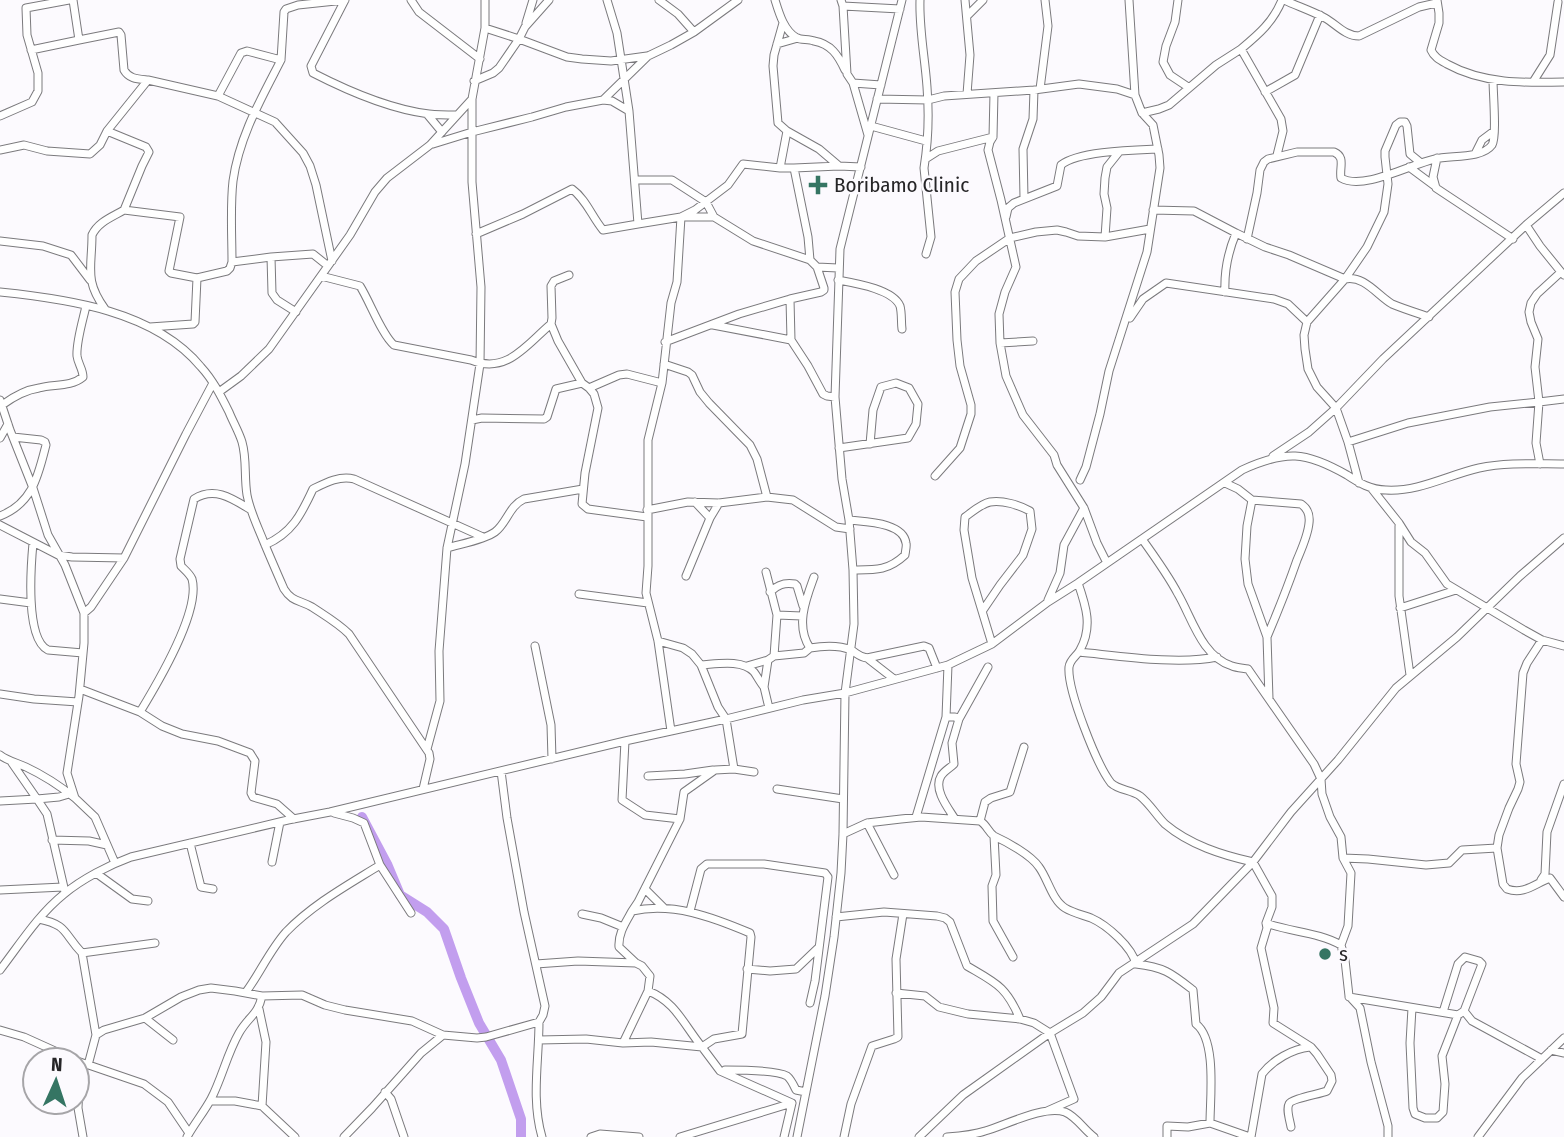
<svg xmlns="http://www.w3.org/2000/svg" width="1564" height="1137" viewBox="0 0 1564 1137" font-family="'Fira Sans Condensed',sans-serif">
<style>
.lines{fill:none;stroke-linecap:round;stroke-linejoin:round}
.river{stroke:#c29eee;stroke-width:10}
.minor-casing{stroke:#7b7a7d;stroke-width:9}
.minor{stroke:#fff;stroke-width:7}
.poi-dot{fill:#357563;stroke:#fcfafe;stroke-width:2.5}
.labels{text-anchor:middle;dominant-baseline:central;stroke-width:5;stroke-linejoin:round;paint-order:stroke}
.poi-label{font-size:21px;fill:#262527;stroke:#fcfafe;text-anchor:start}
</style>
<rect width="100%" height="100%" fill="#fcfafe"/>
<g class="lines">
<path class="river" d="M362 817 387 864 400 895 427 912 444 929 461 978 479 1023 501 1060 521 1119V1137"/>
<g class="minor-casing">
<path id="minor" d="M73 0 79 40 119 32 121 35 124 70C129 79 138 79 148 80
M345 0 311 66 313 73C348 91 389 109 429 114 438 115 447 115 457 115
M411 0 419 12 480 59
M607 0 617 33 629 111
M659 0 678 14 694 32
M775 0C779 13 784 31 797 38 801 40 809 39 814 41 831 44 838 55 845 70
M841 0 843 6 847 74 853 83 868 135
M920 0C919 29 925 58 927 87 929 112 928 143 924 168L931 237 926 254
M965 0 970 55 967 94
M1178 0 1175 22 1166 46 1163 62 1170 75 1188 87
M1284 0C1297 6 1312 11 1325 18 1336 24 1345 36 1359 36L1419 7 1436 3
M1437 0 1439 13V23L1431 50C1434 57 1440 60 1447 64 1483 84 1524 83 1564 82
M843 6 900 9
M967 16 983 0
M526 23 533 0
M783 23 774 55 773 66 778 123 787 131 780 168H794L808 237 810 260 817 267 838 268
M485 28 519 39 567 57 582 59 611 61 647 56
M777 44 798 38
M31 50 79 40
M474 81 493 73 499 68 519 39 525 27 549 0
M1533 82 1550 55 1558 2
M853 83 881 85
M1040 89 1048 26 1045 0
M1265 92 1295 75 1320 15
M994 93 993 137 990 142 988 150 1001 200 1016 267 1005 292 999 314 1000 343 1006 376 1023 415 1054 455 1057 465 1084 508 1097 543 1107 563
M218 96 275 122 303 153 310 166 316 185 332 261
M877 99 928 100 944 96 1034 90 1079 84 1117 89 1135 95
M603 100 612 101 629 111 638 224 681 217 695 210 728 185 743 164 780 168
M1142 113 1159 109 1169 105 1216 65 1241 49
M427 114 442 132
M0 116 32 102 38 91V73L27 35 26 8 69 0
M871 126 926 141
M107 131 146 147 149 152 142 166 124 210 180 217 169 271 171 273 197 278 195 322 193 324 150 327
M787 131 819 149 839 166
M433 144 472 132 532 117 566 107 603 100 648 56 671 45 694 32 738 0
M0 150 24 145 47 151 90 154 100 145 107 131 148 80 218 96 241 53 247 51 281 60 284 12 286 9 298 5 345 0
M1475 154 1482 140 1494 131
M1277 155 1283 131 1281 119 1241 49C1259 34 1273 22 1282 0
M927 158 938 151 993 137
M1437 158 1433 177 1436 188 1513 239
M1421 163 1410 154 1407 126 1405 122H1400L1396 125 1385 151V157L1388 184 1384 212 1367 247 1345 279C1364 275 1377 295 1392 304 1404 309 1417 313 1429 317
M1409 167 1436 187
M794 168 839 166 861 167
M635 180H672L706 202 714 217 753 241 810 260
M1024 198 1023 149 1033 119 1034 90
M1153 210 1194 211 1236 233C1228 252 1224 270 1225 292
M1006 217 1008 208 1014 203 1057 186 1061 165C1078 151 1134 150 1158 149
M1526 225 1540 246 1561 272
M1236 233 1265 247 1289 255 1345 279 1307 322 1304 335 1305 349 1308 369 1317 387 1336 408 1348 442 1359 483
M476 234 523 214 572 189C586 199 592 217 603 230L638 224
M1105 237 1107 208 1104 194 1105 178 1107 167 1119 152
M1247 239 1257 193 1260 170 1264 162 1268 159 1297 152H1334C1346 157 1339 168 1341 178 1363 191 1411 164 1435 159 1450 155 1482 159 1492 145 1497 137 1493 93 1493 80
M0 241 43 246 71 255 90 280
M271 257 232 262C232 236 230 207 233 181 239 137 261 99 281 60
M569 275 554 281 551 286 552 318 551 324 558 341 582 383 589 388 594 394 598 408 585 473 582 504 588 509 647 517
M321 276 360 286C370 302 382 335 394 345L471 360C507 375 527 344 551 324
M197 278 227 271 230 268 232 262
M838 280C854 283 893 289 900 306 902 313 901 322 902 329
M0 292C68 299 155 311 201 367 213 380 221 396 229 412 233 422 239 432 242 442 247 459 244 477 247 495 250 511 257 525 263 540 270 557 277 573 284 589 292 602 300 600 312 607 324 615 338 623 349 634L429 753 430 759 423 789
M790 299 791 340 808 366 823 394 827 396 835 397
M105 309C84 280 92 268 92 235 98 222 112 217 124 210
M296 312 277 300 272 293 271 257 313 254 328 266
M1130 318 1143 299 1166 283 1274 299 1288 304 1307 322
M713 325 791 340
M665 342 739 314 790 299 821 292 824 290V288L817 267
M1000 343 1033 341
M664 364 688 372 692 375 700 392 709 403 750 445 757 459 767 497 793 500 836 527 850 529
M589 388 619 375 627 374 662 383
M219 392 241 376 269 349 350 235 375 192 387 178 430 145 472 99 485 28V0
M0 400 10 430 33 488 48 535 65 565 84 613V643L79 696 67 773 75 798 95 817 115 863
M2 405C13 397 25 390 39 388 53 384 71 387 83 377 83 369 78 364 77 356 76 342 83 320 86 306
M472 420 482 418 544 419 547 417 556 389 582 383
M0 438 8 424
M1348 442 1408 423 1490 407 1539 402 1535 367 1538 339 1531 322 1529 312 1531 303 1537 294 1561 272 1564 275
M839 448 908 438 916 424 918 404 909 388 896 383 881 387 873 410 870 444
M1273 456 1309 432 1336 408 1383 359 1526 225 1564 193
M1540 464 1536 443 1539 402 1564 399
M935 476 960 448 971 414V405L960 366 957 340 955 292 959 279 976 261 1010 238 1036 232 1057 230 1066 232 1078 236 1105 237 1150 229
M1080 480 1086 467 1100 414 1109 371 1147 252 1160 168 1159 155 1153 125 1142 113 1135 95 1129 0
M1225 483 1238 489 1252 500 1301 504C1307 508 1310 515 1309 523 1308 535 1302 548 1297 560 1288 586 1278 611 1267 637
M1372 489 1399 523 1411 542 1425 553 1447 584 1524 630 1542 640 1564 646
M1252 500 1247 526 1245 559 1248 584 1267 637 1269 699
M695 502 710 518
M647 510 688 502 719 503 767 497
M0 516C33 503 38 476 46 445L45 442 41 440 13 437
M849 520C865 522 903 522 906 543 907 546 905 553 905 555 888 571 875 570 853 570
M0 525 58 555 72 557 124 558
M1399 526V596L1410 675
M1142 539C1155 557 1168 575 1178 594 1192 618 1202 657 1232 666 1237 668 1243 668 1248 669L1314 764 1321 779 1322 794 1330 817 1341 837 1343 858 1351 873 1348 926 1341 945 1345 960 1349 996 1360 1008 1371 1062 1388 1126V1137
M33 543C31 565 25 639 48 650L83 653
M265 545C292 533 301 515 313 489 325 483 340 475 354 479L483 537
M447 548C460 544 484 540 495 532 507 523 509 506 524 499L583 489
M766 572 777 615 774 656
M686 576 710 518 719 503
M814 577C806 599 795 626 810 648 822 646 839 645 851 650 857 653 859 657 867 658L924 646 929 648 937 668
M1078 583C1086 606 1093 627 1080 650 1077 656 1070 659 1069 667 1067 690 1097 765 1111 783 1118 790 1132 790 1140 796 1150 804 1156 815 1165 824 1190 845 1222 855 1253 862L1272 896V907L1266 923 1267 928 1261 948 1274 1008 1273 1023 1311 1047 1317 1054 1331 1075 1332 1081 1327 1091C1320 1094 1291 1099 1289 1104 1286 1109 1290 1121 1291 1127
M770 592C777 585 784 582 795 584L797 586 803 606
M579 594 648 603
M0 599 31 603
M1048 600 1060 573 1064 545 1084 508
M1400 608 1456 590
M983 610 1000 585 1023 555 1032 529 1030 511C1019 505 1003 500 990 502 981 504 972 512 965 517L964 530 972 578 992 644
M84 613 91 607 124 558 186 434 213 383
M777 615 802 616
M1542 640 1527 663 1523 673 1516 764 1520 782 1518 789 1509 808 1499 835 1497 848 1503 884 1507 889C1524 895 1534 884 1550 878L1564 897
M658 641 683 648 692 654 701 665 718 707 726 719 734 769 754 772
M535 646 551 725 552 759
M1079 652C1120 656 1178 665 1217 657
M867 658 894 679
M768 660 764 687 769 708
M701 665C717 664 742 659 754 672 757 676 760 682 764 687
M948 665 946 717H955L959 719 952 743 954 764C950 768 944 771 941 776 933 789 948 808 955 819
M747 666 768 660 774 656 804 653 810 648
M80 689 140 712 162 726 182 734 218 741 250 753 255 761 251 793 253 797 277 804 294 819
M0 694 34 699 78 702
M140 712C157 684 201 611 192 579 190 574 185 570 181 566L180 559 194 499C215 486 233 499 251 510
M959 719 988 667
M671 731 658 641 646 593 648 566V440L662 383 671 303 677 282 681 217H714
M625 741 622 800 645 815 680 819
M427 749 440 701 439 651 447 548 465 464 480 364 481 287 472 182V99
M0 755C8 761 17 763 26 767 43 775 60 786 75 798
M12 763 37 799 59 797 69 794
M501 771 507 818 524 912 545 1006 543 1015 539 1022C539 1060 531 1100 542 1137
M648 776 685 774 713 770
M777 789 843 799
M0 801 37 799 47 814 65 892
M916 817 946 717
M980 821 985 802 991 798 1010 792 1024 747
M867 823 894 875
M843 834 867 823 901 819 921 817 980 821C987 825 988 832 994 836 1007 842 1031 855 1039 867 1048 879 1052 900 1065 908 1073 913 1083 915 1091 918 1107 925 1132 947 1136 964 1164 967 1171 973 1193 990L1196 1024C1217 1040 1210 1098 1210 1123
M994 836 996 875 992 886 993 921 1013 957
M52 840 89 841 107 845
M190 843 201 887 213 889
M1343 858 1368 859 1426 865 1449 863 1462 850 1497 848
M272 862 280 822
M380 865 411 913
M96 873 132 899 148 901
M1541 880 1545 874 1547 832 1564 784
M645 889 664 908
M0 890 63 887
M632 911 638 902 680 819 684 792 715 770 734 769
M690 911 701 869 707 864H764L825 873 828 877 815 981 810 1003
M582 914 601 918 623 927
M836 917 884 912 937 916 945 918 950 922 967 966C996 983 1006 986 1020 1019
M39 919C68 925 63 933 82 953L155 943
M1266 923C1290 932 1318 932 1341 945
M82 953 96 1035
M636 963 619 947C618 933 626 922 632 911 673 902 712 917 750 933L751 937 742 1034 714 1039 702 1047 720 1071 792 1103 784 1137
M536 964 578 961 636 963 642 966 650 976 648 991 623 1043 586 1039 539 1040
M747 969 770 971 796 969 818 948
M0 970C20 944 38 915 64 894 82 879 109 865 131 857L288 820 330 812 625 741 726 719 803 700 845 693 948 665 992 644 1048 602 1078 583 1242 470C1286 450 1305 451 1347 475 1359 483 1371 490 1386 490 1419 492 1448 475 1479 468 1507 462 1536 464 1564 464
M246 992C260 973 270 950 286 932 313 904 348 885 380 865L364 823 353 818 334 813
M896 993 925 996 939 1007 968 1014 1020 1019 1034 1023 1050 1033 1074 1099 1047 1111
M1349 997 1458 1015 1464 1011 1472 1021 1542 1059
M1412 1008 1410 1043 1413 1108 1415 1114 1425 1118H1437L1443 1112 1445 1084 1442 1056 1458 1015
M259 1009 266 1042 262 1106
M1443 1012 1458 964 1465 957 1479 961 1482 964 1464 1011
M145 1018 173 1040
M0 1030 24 1037 75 1060
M623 1043 651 1042 702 1047C684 1025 675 1001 648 991
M1551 1050 1564 1053
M77 1061 144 1084 168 1102 189 1133
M80 1062 78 1108 83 1137
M88 1065 96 1035 104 1030 145 1018 181 997 199 990 211 988 235 991 262 996 302 995 325 1005 345 1010 412 1021 443 1035 477 1038 486 1037 539 1022
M725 1070C737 1070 777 1070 787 1076 791 1079 794 1086 796 1090L806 1092
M385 1092 391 1099 404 1137
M210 1101H235L262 1106 295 1137
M187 1137C194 1124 204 1112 211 1099 222 1078 227 1054 239 1033 248 1017 258 1015 262 996
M344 1137 372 1108 421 1053 443 1035
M591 1137 600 1134 639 1137
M680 1137 792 1103
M797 1137 825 996 834 937 841 873 843 834 845 693 854 624 853 570 849 520 842 479 835 397 840 249 902 0
M844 1137 851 1104 872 1046 894 1039 898 1037 896 959 903 914
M919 1137 963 1095 1050 1033 1083 1013 1101 997 1119 973 1193 924 1253 862 1291 812 1338 760 1396 688 1457 637 1520 576 1564 538
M947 1137C960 1136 973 1135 985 1131 1006 1125 1044 1105 1065 1112 1077 1117 1084 1130 1094 1137
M1167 1137V1126L1188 1127 1210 1123 1250 1137
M1251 1137 1262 1074C1273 1060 1292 1049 1310 1047
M1478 1137 1522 1078 1564 1038"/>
</g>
<use href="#minor" class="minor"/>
</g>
<g class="poi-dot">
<path d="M814.5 174.5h7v7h7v7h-7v7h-7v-7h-7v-7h7z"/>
<circle cx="1325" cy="954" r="7"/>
</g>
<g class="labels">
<g class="poi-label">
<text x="834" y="185">Boribamo Clinic</text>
<text x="1339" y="954">s</text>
</g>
</g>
<g transform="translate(56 1081) rotate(3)"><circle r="33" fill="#fcfafe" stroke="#a6a5a8" stroke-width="2"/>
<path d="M0-5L12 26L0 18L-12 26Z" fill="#357563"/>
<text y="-10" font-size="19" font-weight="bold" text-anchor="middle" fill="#262527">N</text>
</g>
</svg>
